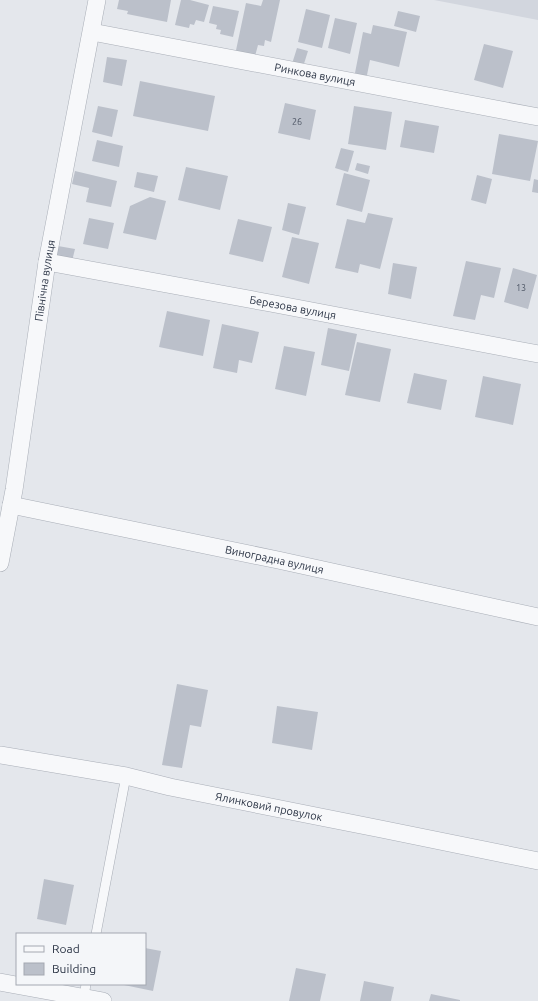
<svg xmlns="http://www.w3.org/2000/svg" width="538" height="1001" viewBox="0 0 538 1001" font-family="Ubuntu,sans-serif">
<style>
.built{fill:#d2d6de}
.building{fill:#bbc0ca}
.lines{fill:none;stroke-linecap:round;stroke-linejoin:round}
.service-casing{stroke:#a9aeb7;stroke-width:10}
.minor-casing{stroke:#a9aeb7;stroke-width:18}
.service{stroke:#f7f8fa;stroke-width:9}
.minor{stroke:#f7f8fa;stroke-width:17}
.labels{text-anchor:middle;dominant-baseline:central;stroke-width:4;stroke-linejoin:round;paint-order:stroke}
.number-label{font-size:9px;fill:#4f5766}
.street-label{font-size:11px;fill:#2b3445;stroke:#f4f6f9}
</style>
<rect width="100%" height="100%" fill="#e4e7ec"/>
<path class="built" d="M434 0H538V20Z"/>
<path class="building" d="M119 0H171L167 22 127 14 128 11 117 9Z
M181 0H190L209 5 204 22 196 20 194 25 190 24 189 28 175 25Z
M263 0H280L271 42 265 40 264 46 258 45 254 60 235 55 246 3 261 6Z
M213 6 239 11 233 37 220 34 221 30 216 29 217 25 209 23Z
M306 9 330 15 322 48 298 42Z
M398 11 420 16 416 32 394 26Z
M335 18 357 23 350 54 328 48Z
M373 25 407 32 399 67 370 60 366 80 354 78 363 32 371 34Z
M484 44 513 51 503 88 474 80Z
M297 48 308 51 302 70 291 67Z
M107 57 127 60 122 86 103 82Z
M140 81 215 96 208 131 133 116Z
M285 103 316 110 310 140 278 133Z
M98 106 118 110 112 137 92 132Z
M354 106 392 112 386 150 348 144Z
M405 120 439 126 434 153 400 147Z
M499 134 538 141 530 181 492 174Z
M97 140 123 146 119 167 92 161Z
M341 148 354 151 348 172 335 168Z
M357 163 370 166 368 174 355 170Z
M186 167 228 176 220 210 178 200Z
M75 171 117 181 111 207 86 202 89 188 72 184Z
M137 172 158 176 154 192 134 187Z
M344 173 370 180 362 212 336 205Z
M477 175 492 179 486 204 471 200Z
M534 179 538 180V193L532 192Z
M150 197 166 201 156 240 123 233 130 206Z
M288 203 306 207 299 235 282 230Z
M368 213 393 218 380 269 360 264 358 273 335 268 347 219 365 223Z
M89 218 114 223 108 249 83 244Z
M238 219 272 227 263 262 229 254Z
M292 237 319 243 309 284 282 277Z
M58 246 75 249 72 261 55 258Z
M466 261 501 268 494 298 481 295 475 320 453 316Z
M393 263 417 267 411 299 388 294Z
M513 268 537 275 528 309 504 302Z
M167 311 210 320 203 356 159 347Z
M222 324 259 332 252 363 239 360 237 373 213 368Z
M328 328 357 334 349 371 321 365Z
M357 342 391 349 380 402 345 395Z
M284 346 315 352 306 396 275 389Z
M414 373 447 380 441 410 407 403Z
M483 376 521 384 513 425 475 417Z
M177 684 208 690 201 727 190 725 182 768 162 765Z
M277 706 318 712 312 750 272 743Z
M44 879 74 885 66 925 37 919Z
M145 948 161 951 153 991 124 985V984H145Z
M296 968 326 974 320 1001H289Z
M364 981 394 987 391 1001H360Z
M431 994 460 1000V1001H429Z"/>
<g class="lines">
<g class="service-casing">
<path id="service" d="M96 934 126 776
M84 997 86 984"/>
</g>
<g class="minor-casing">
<g id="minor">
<path id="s1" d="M92 32 538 117"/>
<path id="s2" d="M47 262 270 303 538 354"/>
<path id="s3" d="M11 505 278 560 538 617"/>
<path id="s4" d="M0 563 14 490 47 262 97 0"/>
<path id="s5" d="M0 755 126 776 170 787 381 829 538 861"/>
<path d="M0 982 103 1001"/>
</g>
</g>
<use href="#service" class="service"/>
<use href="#minor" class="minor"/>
</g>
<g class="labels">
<g class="number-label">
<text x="297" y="122">26</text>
<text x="521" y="288">13</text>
</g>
<g class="street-label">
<text stroke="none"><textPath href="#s1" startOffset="227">Ринкова вулиця</textPath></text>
<text stroke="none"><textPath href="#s4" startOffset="286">Північна вулиця</textPath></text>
<text stroke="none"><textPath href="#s2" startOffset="250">Березова вулиця</textPath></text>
<text stroke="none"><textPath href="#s3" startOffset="269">Виноградна вулиця</textPath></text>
<text stroke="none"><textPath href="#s5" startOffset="274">Ялинковий провулок</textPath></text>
</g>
</g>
<rect x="16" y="933" width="130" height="52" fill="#f4f6f9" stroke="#a4a8b1"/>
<rect x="24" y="946" width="20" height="6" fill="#f7f8fa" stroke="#a4a8b1"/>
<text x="52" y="953" font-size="12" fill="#2b3445">Road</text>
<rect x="24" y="963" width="20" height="12" fill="#bbc0ca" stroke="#a4a8b1"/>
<text x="52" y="973" font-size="12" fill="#2b3445">Building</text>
</svg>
